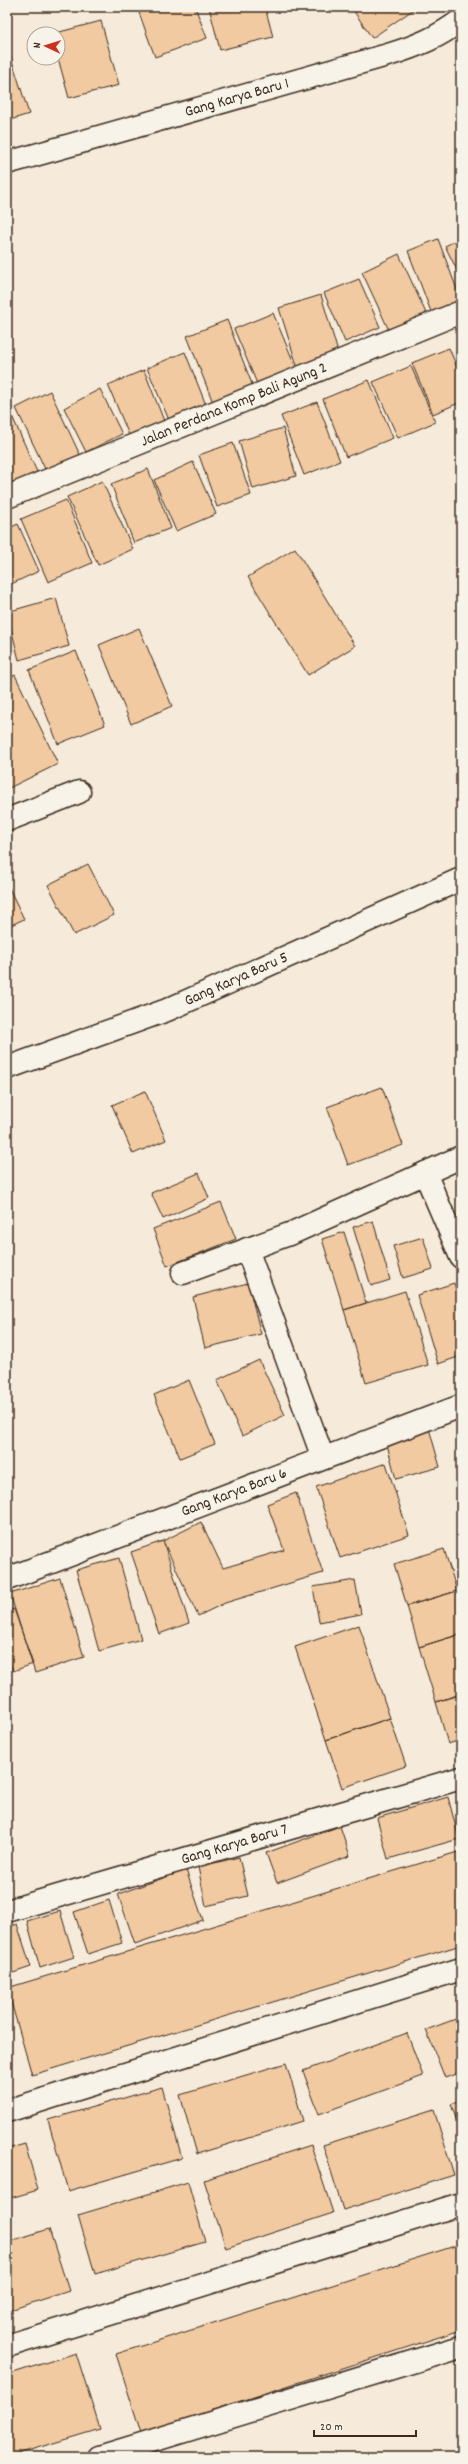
<svg xmlns="http://www.w3.org/2000/svg" width="468" height="2464" viewBox="0 0 468 2464" font-family="Dekko,sans-serif">
<style>
.building{fill:#f1caa1;stroke:#3b2a1e}
.lines{fill:none;stroke-linecap:round;stroke-linejoin:round}
.minor-casing{stroke:#3b2a1e;stroke-width:25}
.minor{stroke:#f7f3e8;stroke-width:22}
.labels{text-anchor:middle;dominant-baseline:central;stroke-width:3;stroke-linejoin:round;paint-order:stroke}
.street-label{font-size:16px;fill:#3b2a1e;stroke:#f7f3e8}
</style>
<rect width="100%" height="100%" fill="#f6ebda"/>
<filter id="ink" filterUnits="userSpaceOnUse"><feTurbulence type="fractalNoise" baseFrequency=".025" numOctaves="2"/><feDisplacementMap in="SourceGraphic" scale="8" xChannelSelector="R" yChannelSelector="G"/><feConvolveMatrix kernelMatrix="1 2 1 2 8 2 1 2 1" color-interpolation-filters="sRGB"/></filter>
<g filter="url(#ink)">
<path class="building" d="M137 7H195L207 38 155 57Z
M209 7H265L273 37 220 50Z
M351 7H417L372 38Z
M101 21 119 85 69 98 58 58V34H52Z
M7 45 29 114 7 121Z
M461 238V278L445 246Z
M438 239 461 300V307L433 317 408 251Z
M399 254 430 322 393 339 362 272Z
M359 279 380 327 345 342 324 293Z
M321 295 340 359 299 372 279 308Z
M273 313 297 370 258 386 234 329Z
M227 320 254 389 214 405 187 336Z
M449 348 461 377V402L433 414 412 363Z
M461 349V361L456 352Z
M185 352 206 405 169 420 147 368Z
M411 366 435 422 398 438 373 382Z
M144 370 166 426 131 440 108 385Z
M369 380 393 438 346 457 323 399Z
M100 389 122 434 86 452 64 408Z
M50 391 80 455 46 471 16 408Z
M317 402 340 461 304 475 281 416Z
M12 416 37 472 7 486V418Z
M283 428 296 476 253 489 239 441Z
M233 443 251 495 217 507 199 455Z
M193 462 216 514 176 531 154 480Z
M148 469 171 528 134 543 111 484Z
M102 481 133 549 98 565 67 497Z
M66 500 92 563 48 582 21 519Z
M18 524 39 571 7 586V529Z
M295 548 355 646 308 675 248 577Z
M56 598 69 646 19 660 7 612Z
M139 628 172 706 131 724 99 645Z
M76 651 105 725 58 744 29 670Z
M15 675 58 764 9 788 7 783V679Z
M88 864 114 915 74 935 48 885Z
M7 884 24 919 7 927Z
M382 1087 403 1145 348 1165 327 1107Z
M145 1091 166 1140 133 1154 112 1105Z
M199 1173 209 1198 163 1219 151 1193Z
M221 1202 236 1239 167 1266 153 1229Z
M373 1221 390 1280 371 1286 353 1227Z
M344 1232 366 1303 344 1310 322 1239Z
M423 1237 433 1269 403 1278 393 1246Z
M248 1283 261 1334 205 1348 193 1297Z
M454 1283 461 1306V1356L438 1364 417 1295Z
M405 1291 428 1365 366 1383 344 1310Z
M259 1360 285 1415 242 1436 217 1380Z
M189 1380 215 1444 180 1458 154 1395Z
M428 1425 440 1467 396 1479 385 1437Z
M386 1463 409 1535 340 1558 316 1487Z
M296 1493 323 1573 225 1603 198 1616 163 1541 201 1522 223 1568 284 1550 267 1504Z
M163 1541 189 1623 159 1634 131 1552Z
M444 1549 457 1591 407 1606 394 1564Z
M119 1558 141 1639 99 1651 76 1570Z
M60 1578 84 1657 35 1673 10 1594Z
M355 1580 361 1614 319 1622 313 1587Z
M457 1591 461 1604V1634L419 1647 407 1606Z
M14 1609 33 1664 13 1671 9 1661 7 1662V1611Z
M359 1625 390 1718 326 1740 295 1647Z
M461 1634V1694L436 1702 419 1647Z
M461 1694V1740L448 1744 436 1702Z
M390 1718 406 1766 342 1788 326 1740Z
M448 1797 459 1839 388 1859 377 1818Z
M340 1826 350 1856 277 1883 266 1853Z
M461 1851V1945L32 2075 7 1988Z
M239 1857 248 1896 206 1906 198 1867Z
M186 1870 203 1920 135 1944 118 1894Z
M109 1900 122 1943 88 1954 74 1912Z
M60 1911 74 1957 40 1968 27 1921Z
M17 1924 31 1967 7 1975V1928Z
M461 2017V2072L445 2078 426 2030Z
M407 2033 423 2076 319 2114 303 2071Z
M286 2063 303 2121 197 2154 180 2095Z
M162 2087 182 2158 68 2191 48 2120Z
M461 2101V2133L451 2104Z
M434 2110 454 2175 343 2210 323 2145Z
M25 2144 38 2190 7 2199V2149Z
M311 2145 333 2213 226 2248 204 2180Z
M188 2182 205 2242 95 2274 78 2215Z
M49 2229 69 2291 7 2311V2242Z
M461 2244V2330L141 2433 116 2354Z
M76 2353 100 2429 7 2457V2375Z"/>
<g class="lines">
<g class="minor-casing">
<g id="minor">
<path id="s1" d="M7 163 391 54C417 46 439 37 461 20"/>
<path id="s2" d="M7 497 461 312"/>
<path d="M7 820 79 792"/>
<path id="s3" d="M7 1068 167 1010 461 879"/>
<path d="M425 1173 461 1257"/>
<path d="M247 1249 323 1458"/>
<path d="M183 1273 292 1233 461 1157"/>
<path id="s4" d="M7 1579 461 1406"/>
<path id="s5" d="M7 1911 461 1778"/>
<path d="M7 2111 461 1969"/>
<path d="M7 2346 461 2204"/>
<path d="M99 2457 461 2347"/>
</g>
</g>
<use href="#minor" class="minor"/>
</g>
</g>
<g class="labels">
<g class="street-label">
<text stroke="none"><textPath href="#s1" startOffset="239">Gang Karya Baru 1</textPath></text>
<text stroke="none"><textPath href="#s2" startOffset="245">Jalan Perdana Komp Bali Agung 2</textPath></text>
<text stroke="none"><textPath href="#s3" startOffset="246">Gang Karya Baru 5</textPath></text>
<text stroke="none"><textPath href="#s4" startOffset="243">Gang Karya Baru 6</textPath></text>
<text stroke="none"><textPath href="#s5" startOffset="237">Gang Karya Baru 7</textPath></text>
</g>
</g>
<rect width="468" height="2464" fill="none" stroke="#f7f3e8" stroke-width="24"/>
<rect x="12" y="12" width="444" height="2440" fill="none" stroke="#3b2a1e" stroke-width="1.5" filter="url(#ink)"/>
<g transform="translate(46 46) rotate(274)"><circle r="19" fill="#f7f3e8" stroke="#aca397"/>
<path d="M0-3L7 15L0 10L-7 15Z" fill="#c8321e"/>
<text y="-6" font-size="11" font-weight="bold" text-anchor="middle" fill="#3b2a1e">N</text>
</g>
<path d="M314 2430v6h102v-6" fill="none" stroke="#3b2a1e" stroke-width="2"/>
<text x="320" y="2430" font-size="12" fill="#3b2a1e" stroke="#f7f3e8" stroke-width="3" paint-order="stroke">20 m</text>
</svg>
